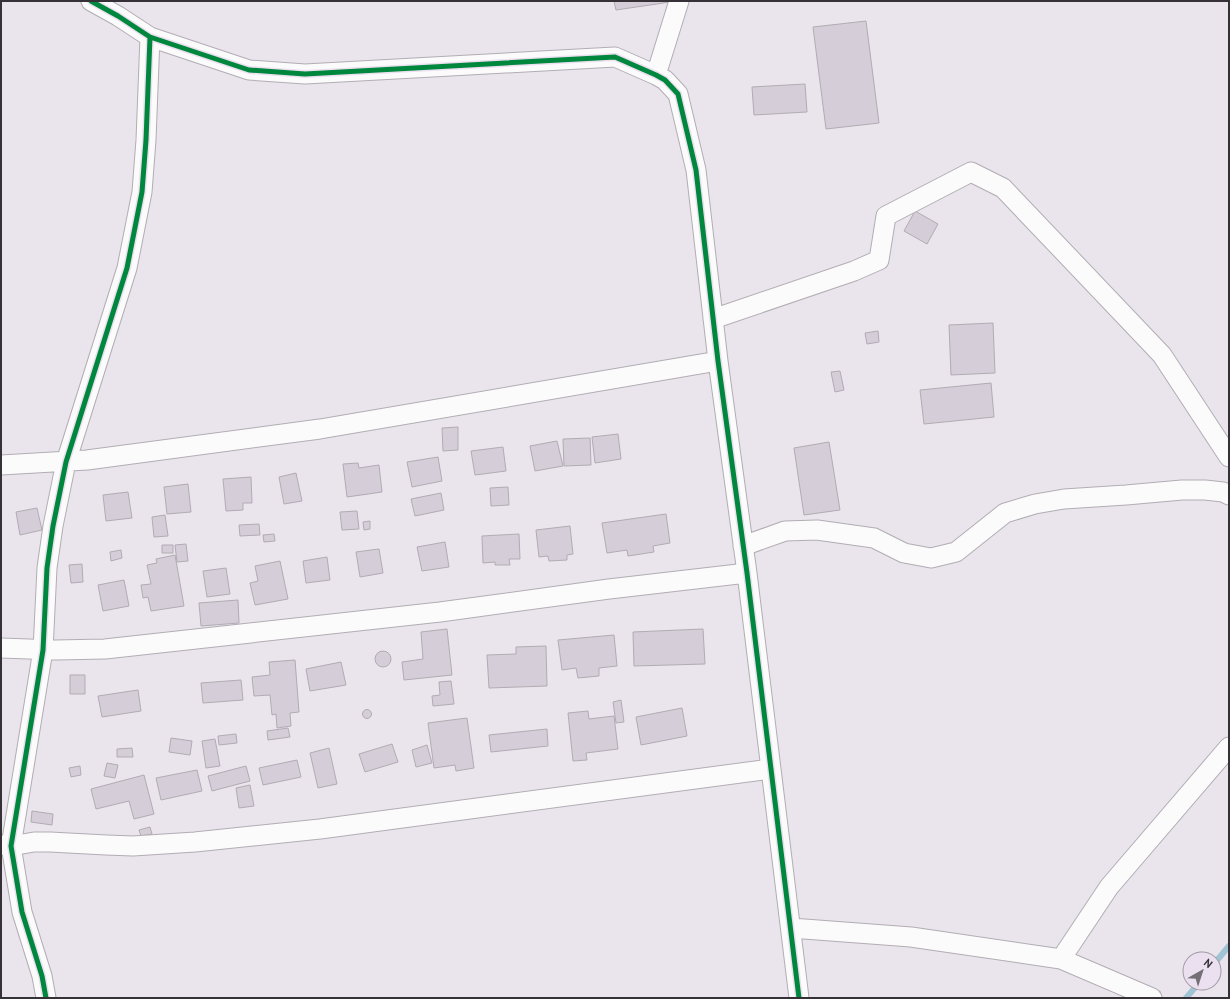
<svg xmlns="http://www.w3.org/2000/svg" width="1230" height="999" viewBox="0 0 1230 999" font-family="'PT Sans',sans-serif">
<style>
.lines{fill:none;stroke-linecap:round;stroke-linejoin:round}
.stream{stroke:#a1c4d4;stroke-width:6}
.building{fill:#d5cdd8;stroke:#b1acb3}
.street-casing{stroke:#b2adb3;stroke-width:21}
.street{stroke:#fcfbfc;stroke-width:19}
.cycleway-casing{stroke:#ebe0ef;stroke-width:8}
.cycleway{stroke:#00873e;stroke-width:5}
</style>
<rect width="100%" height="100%" fill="#eae4ec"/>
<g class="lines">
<path class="stream" d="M1214 964 1229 946
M1186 998 1199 983"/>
</g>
<path class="building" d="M614 1H677L616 10Z
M866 21 879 123 826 129 813 27Z
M805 84 807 112 754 115 752 87Z
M915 211 938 224 927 244 904 231Z
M993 323 995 373 951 375 949 325Z
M878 331 879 342 867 344 865 333Z
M840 371 844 390 835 392 831 372Z
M991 383 994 417 924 424 920 390Z
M458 427V450L443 451 442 428Z
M618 434 621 459 595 463 592 437Z
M590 438 591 465 564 466 563 439Z
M557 441 563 466 535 471 530 446Z
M829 442 840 510 804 515 794 448Z
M503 447 506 471 475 475 471 451Z
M438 457 442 481 412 487 407 462Z
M358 463 359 468 379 465 382 492 347 497 343 464Z
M296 473 302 501 284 504 279 477Z
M251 477 252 503H243V510L226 511 223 479Z
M188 484 191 512 167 514 164 487Z
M508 487 509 505 491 506 490 488Z
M128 492 132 518 106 521 103 495Z
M441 493 444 510 415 516 411 499Z
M37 508 42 530 20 535 16 512Z
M357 511 359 529 342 530 340 512Z
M666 514 670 543 653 546 654 552 628 556 627 550 607 553 602 523Z
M165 515 168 536 154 537 152 517Z
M370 521V529L364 530 363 522Z
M259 524 260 535 240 536 239 525Z
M570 526 573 554 567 555V560L549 561 548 556 539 557 536 530Z
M274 534 275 541 264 542 263 535Z
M519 534 520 559H509L510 565H495V562L483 563 482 536Z
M445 542 449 567 422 571 417 547Z
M186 544 188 561 177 562 175 545Z
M162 545H173V553H162Z
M379 549 383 573 360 577 356 552Z
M121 550 122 558 111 561 110 552Z
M175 555 184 606 151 611 148 597 143 598 141 585 151 584 147 565 157 563 156 559Z
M327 557 330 580 306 583 303 561Z
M280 561 288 599 255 605 250 583 258 581 255 566Z
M82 564 83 582 71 583 69 565Z
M226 568 230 594 207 597 203 571Z
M124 580 129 606 103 611 98 585Z
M238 600 239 623 201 626 199 603Z
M447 629 452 675 404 680 402 662 423 659 421 632Z
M703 629 705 664 634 666 633 632Z
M614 635 617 666 599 668V676L578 678 576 668 562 670 558 640Z
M546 646 547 686 489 688 487 655 516 654V647Z
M375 659a8 8 0 1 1 16 0a8 8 0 1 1-16 0Z
M295 660 299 712 290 713 291 726 277 728 276 714 272 715 270 695 254 696 252 677 270 675 269 662Z
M341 662 346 685 310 691 306 669Z
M70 675H85V694H70Z
M241 680 243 700 203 703 201 683Z
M451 681 454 704 433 706 432 696 440 695 439 682Z
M138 690 141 711 102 717 98 696Z
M621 700 624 722 616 723 613 702Z
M682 708 687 736 641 745 636 717Z
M362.5 714a4.5 4.5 0 1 1 9 0a4.5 4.5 0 1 1-9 0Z
M588 711 589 719 614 716 618 749 586 753 587 760 573 761 568 713Z
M467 718 474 768 456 771 455 765 434 768 428 723Z
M288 728 290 737 268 740 267 731Z
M547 729 548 746 491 752 489 735Z
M236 734 237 743 219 745 218 736Z
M171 738 192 741 190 755 169 752Z
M215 739 220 766 206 768 202 741Z
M392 744 398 762 365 772 359 754Z
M427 745 432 763 416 767 412 750Z
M132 748 133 757H117V749Z
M329 748 337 784 318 788 310 753Z
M297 760 301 777 263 785 259 768Z
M107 763 118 765 115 778 104 776Z
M80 766 81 775 71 777 69 768Z
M246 766 250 781 212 791 208 776Z
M197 770 202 791 161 800 156 778Z
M144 775 154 814 134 819 129 801 96 809 91 789Z
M250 785 254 806 239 808 236 788Z
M32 811 53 814 52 825 31 822Z
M150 827 152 834 141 836 139 830Z"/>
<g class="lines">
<g class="street-casing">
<path id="street" d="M91 1 118 16 150 37 249 70 305 74 615 57 656 75 665 80 678 94 696 170 718 361 747 573 799 998
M656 75 679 1
M713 319 854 271 879 260 886 216 971 172 1003 188 1162 355 1229 457
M1 465 87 460 320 429 718 361
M743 546 785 531 817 530 874 538 904 553 931 558 956 552 1005 513 1035 504 1064 499 1126 495 1182 490H1205L1223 492 1229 495
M1 648 56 650 105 649 440 612 609 589 747 573
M1 845 11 846 34 842H50L106 845 133 846 195 842 320 829 770 769
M791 928 911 937 1061 959 1152 998
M1061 959 1109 887 1229 747
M46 998 42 976 22 912 11 846 43 650 47 568 53 526 66 462 127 268 142 192 146 140 150 37"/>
</g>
<use href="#street" class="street"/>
<g class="cycleway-casing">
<path id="cycleway" d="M91 1 118 16 150 37 249 70 305 74 615 57 656 75 665 80 678 94 696 170 718 361 747 573 799 998
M46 998 42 976 22 912 11 846 43 650 47 568 53 526 66 462 127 268 142 192 146 140 150 37"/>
</g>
<use href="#cycleway" class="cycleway"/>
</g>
<rect width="1230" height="999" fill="none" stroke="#353137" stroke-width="4"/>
<g transform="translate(1202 971) rotate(39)"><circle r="19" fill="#ebe0ef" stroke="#a29aa5"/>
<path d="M0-3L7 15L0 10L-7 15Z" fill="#747076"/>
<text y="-6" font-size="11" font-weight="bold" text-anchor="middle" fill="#353137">N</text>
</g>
</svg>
